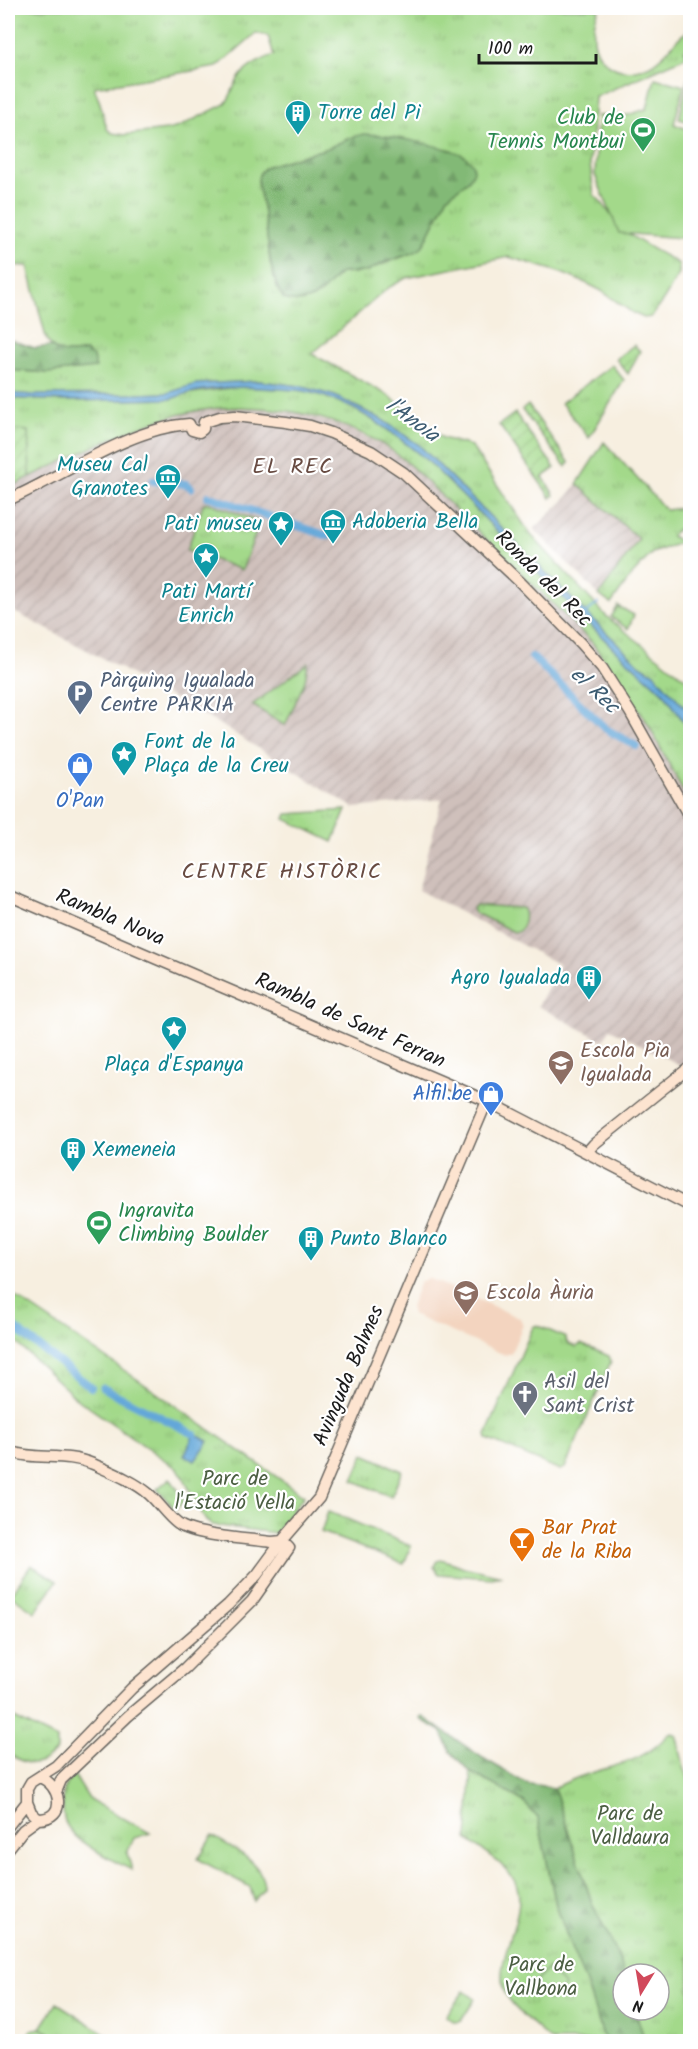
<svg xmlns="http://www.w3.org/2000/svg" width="698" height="2049" viewBox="0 0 698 2049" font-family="Kalam,sans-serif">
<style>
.built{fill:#f3d4bf}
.industrial{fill:url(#industrial-furrows)}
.grass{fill:url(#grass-tufts);stroke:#607a53;stroke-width:1.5;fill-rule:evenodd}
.forest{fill:url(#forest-firs);stroke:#4f6a49;stroke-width:1.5}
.garden{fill:url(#garden-furrows);stroke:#607a53;stroke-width:1.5}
.pitch{fill:#a3d98a;stroke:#607a53;stroke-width:1.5}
.water{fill:#64a7d9;stroke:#40627a;stroke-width:1.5}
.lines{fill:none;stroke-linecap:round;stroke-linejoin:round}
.stream{stroke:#64a7d9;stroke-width:2}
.canal{stroke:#64a7d9;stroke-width:8}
.secondary-casing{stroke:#696661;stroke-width:13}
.secondary{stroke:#fde4d0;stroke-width:10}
.labels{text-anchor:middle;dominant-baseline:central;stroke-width:4.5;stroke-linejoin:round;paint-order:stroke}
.culture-label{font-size:21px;fill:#0d838f;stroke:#fff;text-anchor:start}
.leisure-label{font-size:21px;fill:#27864d;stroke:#fff;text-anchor:end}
.street-label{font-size:21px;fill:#1c1c1c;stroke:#fff}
.service-label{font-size:21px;fill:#4e5e75;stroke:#fff;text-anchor:start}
.shop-label{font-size:21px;fill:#366cbe;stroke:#fff}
.education-label{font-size:21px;fill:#785e54;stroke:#fff;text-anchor:start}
.worship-label{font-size:21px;fill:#5b616d;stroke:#fff;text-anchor:start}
.park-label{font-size:21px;fill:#4b5e42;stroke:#fff}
.food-label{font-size:21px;fill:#c56008;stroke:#fff;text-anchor:start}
.water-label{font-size:22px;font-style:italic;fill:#3c5b71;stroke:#fff}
.neighbourhood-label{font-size:22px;letter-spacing:1.5px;fill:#684b42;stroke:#fff}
</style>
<defs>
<pattern id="industrial-furrows" width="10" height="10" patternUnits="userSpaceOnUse" patternTransform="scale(1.5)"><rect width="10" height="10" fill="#cfc0bb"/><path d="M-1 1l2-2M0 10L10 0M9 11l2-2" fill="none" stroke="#b1a4a0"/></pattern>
<pattern id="grass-tufts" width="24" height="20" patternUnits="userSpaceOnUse" patternTransform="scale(1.5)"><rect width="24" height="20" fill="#a3d98a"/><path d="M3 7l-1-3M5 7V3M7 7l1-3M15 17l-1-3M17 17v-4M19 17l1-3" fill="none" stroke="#8cba76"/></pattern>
<pattern id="forest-firs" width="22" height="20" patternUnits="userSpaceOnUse" patternTransform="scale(1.5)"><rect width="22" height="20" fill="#82b976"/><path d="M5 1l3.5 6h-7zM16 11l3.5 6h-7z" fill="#709e66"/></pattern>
<pattern id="garden-furrows" width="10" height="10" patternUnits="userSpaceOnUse" patternTransform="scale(1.5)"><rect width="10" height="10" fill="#a3d98a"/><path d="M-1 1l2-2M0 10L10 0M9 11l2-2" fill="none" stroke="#8cba76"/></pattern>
</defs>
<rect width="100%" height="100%" fill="#fff"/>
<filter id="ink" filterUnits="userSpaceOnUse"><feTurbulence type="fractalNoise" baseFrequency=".0167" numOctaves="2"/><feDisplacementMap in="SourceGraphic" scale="12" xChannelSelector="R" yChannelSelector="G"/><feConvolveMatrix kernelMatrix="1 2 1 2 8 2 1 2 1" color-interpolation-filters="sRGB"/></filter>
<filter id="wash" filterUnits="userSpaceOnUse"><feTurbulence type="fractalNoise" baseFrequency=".008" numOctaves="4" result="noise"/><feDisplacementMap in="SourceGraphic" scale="24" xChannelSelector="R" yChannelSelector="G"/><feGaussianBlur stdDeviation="1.35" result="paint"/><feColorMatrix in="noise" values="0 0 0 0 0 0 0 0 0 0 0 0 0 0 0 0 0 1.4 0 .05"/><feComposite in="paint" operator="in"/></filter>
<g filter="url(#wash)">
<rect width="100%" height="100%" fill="#f7efe0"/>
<path class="built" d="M428 1278 520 1318 523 1325 511 1353 505 1355 412 1315 410 1306 420 1282Z"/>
<path class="industrial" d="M234 407 255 408 300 414 345 427 388 448 412 467 592 642 647 722 690 804V1060L682 1066 610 1029 603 1041 538 1006 560 965 418 890 442 799 354 808 224 727 111 663 11 610 8 611V488L129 431 156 421 191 412Z
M577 484 640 539 599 595 534 529 563 502Z"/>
<path class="grass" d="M8 8H599C593 23 590 43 601 57 618 78 645 73 663 55 672 47 678 35 690 30V43L684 50 688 56 595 97 590 164 594 195C607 205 612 221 625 231 641 244 661 253 679 264V274L664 299 651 317 644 318 633 313 600 290 588 284 559 272 509 257 406 278 388 288 312 354 386 394 443 438 471 446 531 535 607 617 690 682V714L654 673 639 664 579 606 419 445 381 419 335 396 300 386 259 381 196 384 168 393 137 394 34 395 8 393V370L48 373 86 351C67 355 56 356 46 338L28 266 8 265ZM256 33 268 36 274 55C259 61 243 68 236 83 232 90 231 97 225 104L179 127 167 130 124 135 112 133 107 129 100 103 94 87 217 67ZM376 135 452 150 468 181 448 196 425 242 421 248 415 252 359 273H341L313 298 301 302 277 288 270 262 264 210 258 186 268 166 328 148 352 137Z
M612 365 624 380 589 438 561 403Z
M238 387C259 388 282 388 303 391 351 400 394 432 430 463L613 648 664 693 690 731V804L647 722 592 642 412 467C404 460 396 453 387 447 319 406 231 396 156 421 113 435 72 458 30 477L28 432 8 429V398L66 401 171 399 184 394Z
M604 442 666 510 690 507V527L678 529 671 536 682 542 652 553 631 576 611 604 599 595 639 539 577 484Z
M207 502 260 522 242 570 187 550 203 504Z
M618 606 634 615 628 629 611 617Z
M308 663 305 681 285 726 252 705Z
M346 810 333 842 285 819 287 814Z
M475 905 522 908C527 914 524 927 518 932H514L473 912 472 908Z
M8 1292 137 1379 304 1496 275 1533 213 1525 206 1521 179 1470 77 1399 8 1335Z
M537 1325 566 1338 567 1343 576 1347 581 1344 609 1356 611 1361 565 1468 560 1470 487 1439 486 1435 533 1327Z
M364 1454 402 1471 391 1497 353 1480Z
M170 1478 185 1501 175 1509 157 1489Z
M328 1512 340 1516 411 1546 404 1564 321 1532Z
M441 1559 464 1567 502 1576 492 1578 439 1574 434 1567 436 1562Z
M31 1565 57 1581 35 1612 11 1595Z
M8 1715 57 1739V1750C36 1770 31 1766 8 1754Z
M670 1733 676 1734 685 1770 690 1780V2041L645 2042 635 2010H659V1974H624L620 1961 592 1903 554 1788C562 1784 571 1780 579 1777 617 1763 641 1765 670 1733Z
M470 1772 523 1801 538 1818 556 1905 572 1950 586 1983 605 2041H551C540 2030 516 2011 508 1999 486 1965 532 1915 515 1882 506 1864 482 1851 467 1839L471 1779Z
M74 1775 89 1799 150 1833 134 1838 127 1853 132 1870C112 1860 69 1841 64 1818 63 1813 63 1808 63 1804 62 1791 65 1783 74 1775Z
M212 1836C231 1847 264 1862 264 1888L254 1901 250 1887 198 1859Z
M464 1991 475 1999 461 2021 455 2022 446 2016Z
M57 2003 117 2041H63L41 2028Z"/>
<path class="forest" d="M364 134C383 134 450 147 465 156 470 160 474 164 474 171L468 181 448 196 425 242 421 248 415 252 383 263 366 272 341 273C335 277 332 282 327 287 316 299 298 306 283 298 267 271 269 238 263 208 262 199 257 189 258 180 258 173 262 169 268 166L328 148 352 137Z
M8 339 35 348 50 346C62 355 72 354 86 351L93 357 96 368 48 373 8 370Z
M422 1716 483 1758 525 1783 554 1788 592 1903 620 1961 624 1974 623 2010H635L645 2041H605L586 1983 572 1950 556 1905 538 1818 523 1801 470 1772 451 1752 441 1731 420 1719Z"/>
<path class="garden" d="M634 345 640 351 628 374 616 359Z
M528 405 569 462 566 467 522 410Z
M515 413 555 468 543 477 554 495 551 498 499 425Z
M8 429 28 431 30 477 8 488Z"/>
<path class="pitch" d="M690 71V122L679 119Z
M655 78 684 86 674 124 690 130V230L682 238 619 233 595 175 598 116 628 115 647 109Z
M548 1968 565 1986 549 2001 534 1985Z
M41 2028 63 2041H24L31 2030Z"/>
<path class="water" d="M259 381 300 386 335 396 381 419 419 445 579 606 639 664 654 673 689 712 690 731 664 693 613 648 430 463C393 432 352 400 303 391 290 389 275 389 261 388 231 386 199 388 171 399L66 401 8 398V393L34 395 137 394 168 393 196 384Z
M194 1434 209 1441 195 1461 184 1456Z"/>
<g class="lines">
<path class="stream" d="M585 614 598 603"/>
<path class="canal" d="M153 481 187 484 191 488
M208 496 328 536
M532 657 606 729 636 746
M8 1323 91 1387
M103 1388 194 1434"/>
</g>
</g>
<g filter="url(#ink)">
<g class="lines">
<g class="secondary-casing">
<path id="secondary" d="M204 422 220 417 235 416 286 422 310 426 331 433 371 451 404 473 521 583 581 644 602 668 630 712 690 818
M189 424 192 430 199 432 203 429 204 422
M8 500C63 476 129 428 189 424
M8 895 487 1101 690 1206
M587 1152 594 1144 690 1067
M8 1451C35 1461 65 1452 93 1464 111 1472 134 1481 149 1494 159 1503 167 1516 178 1524 194 1536 250 1539 272 1542L282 1541 289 1548 252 1601 185 1668 128 1716 61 1780 56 1792
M39 1777C61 1784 68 1819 38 1819L31 1812 27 1802V1789L31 1782 56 1766 132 1688 228 1605 257 1575 282 1541 319 1498 487 1101
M8 1826 27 1802
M8 1849 23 1830 38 1819"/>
</g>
<use href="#secondary" class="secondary"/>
</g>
</g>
<defs>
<g id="building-pin" transform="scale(1.35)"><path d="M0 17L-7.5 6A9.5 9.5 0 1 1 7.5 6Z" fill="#0f9aa8" stroke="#fff"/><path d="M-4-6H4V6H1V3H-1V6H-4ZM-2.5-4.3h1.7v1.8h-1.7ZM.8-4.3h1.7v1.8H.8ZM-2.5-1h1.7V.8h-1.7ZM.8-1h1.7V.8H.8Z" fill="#fff"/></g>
<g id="stadium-pin" transform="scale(1.35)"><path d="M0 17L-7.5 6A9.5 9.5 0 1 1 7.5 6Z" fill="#2e9e5b" stroke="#fff"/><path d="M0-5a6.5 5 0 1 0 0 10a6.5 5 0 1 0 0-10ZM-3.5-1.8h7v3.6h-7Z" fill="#fff"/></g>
<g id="museum-pin" transform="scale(1.35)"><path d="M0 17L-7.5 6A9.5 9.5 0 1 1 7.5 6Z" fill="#0f9aa8" stroke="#fff"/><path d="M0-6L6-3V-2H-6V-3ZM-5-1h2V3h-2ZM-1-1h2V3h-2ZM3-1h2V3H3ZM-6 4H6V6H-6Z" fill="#fff"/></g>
<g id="sight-pin" transform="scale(1.35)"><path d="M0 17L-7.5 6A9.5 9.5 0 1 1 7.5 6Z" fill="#0f9aa8" stroke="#fff"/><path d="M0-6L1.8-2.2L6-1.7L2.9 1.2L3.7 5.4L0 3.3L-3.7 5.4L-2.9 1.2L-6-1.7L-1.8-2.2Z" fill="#fff"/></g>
<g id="parking-pin" transform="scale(1.35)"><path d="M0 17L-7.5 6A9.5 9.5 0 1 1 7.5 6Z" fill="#5c6f8a" stroke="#fff"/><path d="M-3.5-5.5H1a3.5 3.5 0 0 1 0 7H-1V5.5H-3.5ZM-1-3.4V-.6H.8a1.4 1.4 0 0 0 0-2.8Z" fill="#fff"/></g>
<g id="shop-pin" transform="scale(1.35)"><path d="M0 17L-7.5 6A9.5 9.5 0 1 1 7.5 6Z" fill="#3f7fe0" stroke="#fff"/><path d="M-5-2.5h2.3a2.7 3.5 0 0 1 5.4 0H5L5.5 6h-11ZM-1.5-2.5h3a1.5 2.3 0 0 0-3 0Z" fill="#fff"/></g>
<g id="school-pin" transform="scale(1.35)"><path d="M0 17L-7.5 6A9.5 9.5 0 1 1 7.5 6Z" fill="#8d6e63" stroke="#fff"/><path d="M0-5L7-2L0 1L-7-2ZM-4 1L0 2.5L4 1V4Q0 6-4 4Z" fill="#fff"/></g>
<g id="church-pin" transform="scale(1.35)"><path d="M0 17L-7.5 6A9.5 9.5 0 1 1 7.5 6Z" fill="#6b7280" stroke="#fff"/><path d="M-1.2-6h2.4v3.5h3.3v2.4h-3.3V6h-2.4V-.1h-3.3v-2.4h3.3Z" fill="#fff"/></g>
<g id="bar-pin" transform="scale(1.35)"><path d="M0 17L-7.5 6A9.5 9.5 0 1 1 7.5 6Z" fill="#e8710a" stroke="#fff"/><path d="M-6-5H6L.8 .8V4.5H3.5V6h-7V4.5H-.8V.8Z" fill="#fff"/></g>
</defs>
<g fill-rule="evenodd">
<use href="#building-pin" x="298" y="113"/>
<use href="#stadium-pin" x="643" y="130"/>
<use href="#museum-pin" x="168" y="477"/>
<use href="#museum-pin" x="333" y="522"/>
<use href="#sight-pin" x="281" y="524"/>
<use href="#sight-pin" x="206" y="556"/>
<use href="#parking-pin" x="80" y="693"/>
<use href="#sight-pin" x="124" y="754"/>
<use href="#shop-pin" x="80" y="765"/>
<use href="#building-pin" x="589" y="978"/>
<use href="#sight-pin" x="174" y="1029"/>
<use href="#school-pin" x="561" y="1063"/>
<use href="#shop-pin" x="491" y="1094"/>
<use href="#building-pin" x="73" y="1150"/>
<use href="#stadium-pin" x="99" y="1223"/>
<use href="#building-pin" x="311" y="1239"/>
<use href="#school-pin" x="466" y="1293"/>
<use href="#church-pin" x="525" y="1394"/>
<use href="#bar-pin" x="522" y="1540"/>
</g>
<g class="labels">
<g class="culture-label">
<text x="318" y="113">Torre del Pi</text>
<text x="148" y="465" text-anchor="end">Museu Cal<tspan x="148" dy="24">Granotes</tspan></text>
<text x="352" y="522">Adoberia Bella</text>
<text x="262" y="524" text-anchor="end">Pati museu</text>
<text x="206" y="592" text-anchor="middle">Pati Martí<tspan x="206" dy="24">Enrich</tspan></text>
<text x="144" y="742">Font de la<tspan x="144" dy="24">Plaça de la Creu</tspan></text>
<text x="570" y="978" text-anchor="end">Agro Igualada</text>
<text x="174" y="1065" text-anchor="middle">Plaça d'Espanya</text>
<text x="92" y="1150">Xemeneia</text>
<text x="330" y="1239">Punto Blanco</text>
</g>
<g class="leisure-label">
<text x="624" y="118">Club de<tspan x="624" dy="24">Tennis Montbui</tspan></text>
<text x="118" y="1211" text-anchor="start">Ingravita<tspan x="118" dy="24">Climbing Boulder</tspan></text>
</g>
<g class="street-label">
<text transform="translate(543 579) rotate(45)">Ronda del Rec</text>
<text transform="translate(110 918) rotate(23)">Rambla Nova</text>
<text transform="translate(350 1021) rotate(24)">Rambla de Sant Ferran</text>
<text transform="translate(349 1376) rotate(-67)">Avinguda Balmes</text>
</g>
<g class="service-label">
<text x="100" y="681">Pàrquing Igualada<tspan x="100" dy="24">Centre PARKIA</tspan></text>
</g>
<g class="shop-label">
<text x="80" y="801">O'Pan</text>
<text x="472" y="1094" text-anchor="end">Alfil.be</text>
</g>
<g class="education-label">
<text x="580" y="1051">Escola Pia<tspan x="580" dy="24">Igualada</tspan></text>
<text x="486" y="1293">Escola Àuria</text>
</g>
<g class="worship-label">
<text x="544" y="1382">Asil del<tspan x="544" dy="24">Sant Crist</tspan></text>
</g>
<g class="park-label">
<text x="235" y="1479">Parc de<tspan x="235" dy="24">l'Estació Vella</tspan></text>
<text x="630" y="1814">Parc de<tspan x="630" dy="24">Valldaura</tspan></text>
<text x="541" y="1965">Parc de<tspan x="541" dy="24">Vallbona</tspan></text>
</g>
<g class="food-label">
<text x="542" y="1528">Bar Prat<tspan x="542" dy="24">de la Riba</tspan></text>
</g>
<g class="water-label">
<text transform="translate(412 421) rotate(36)">l'Anoia</text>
<text transform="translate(594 691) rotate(43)">el Rec</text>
</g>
<g class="neighbourhood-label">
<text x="293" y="467">EL REC</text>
<text x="282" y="872">CENTRE HISTÒRIC</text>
</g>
</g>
<rect width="698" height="2049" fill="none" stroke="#fff" stroke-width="30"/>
<g transform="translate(641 1992) rotate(191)"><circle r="28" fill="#ffffff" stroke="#a4a4a4" stroke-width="1.5"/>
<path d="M0-4.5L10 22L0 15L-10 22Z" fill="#d1495b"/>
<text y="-9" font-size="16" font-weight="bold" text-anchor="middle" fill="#1c1c1c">N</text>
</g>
<path d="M479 54v9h117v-9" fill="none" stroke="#1c1c1c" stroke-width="3"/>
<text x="488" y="54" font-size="18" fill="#1c1c1c" stroke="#ffffff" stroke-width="4.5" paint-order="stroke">100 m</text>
</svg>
